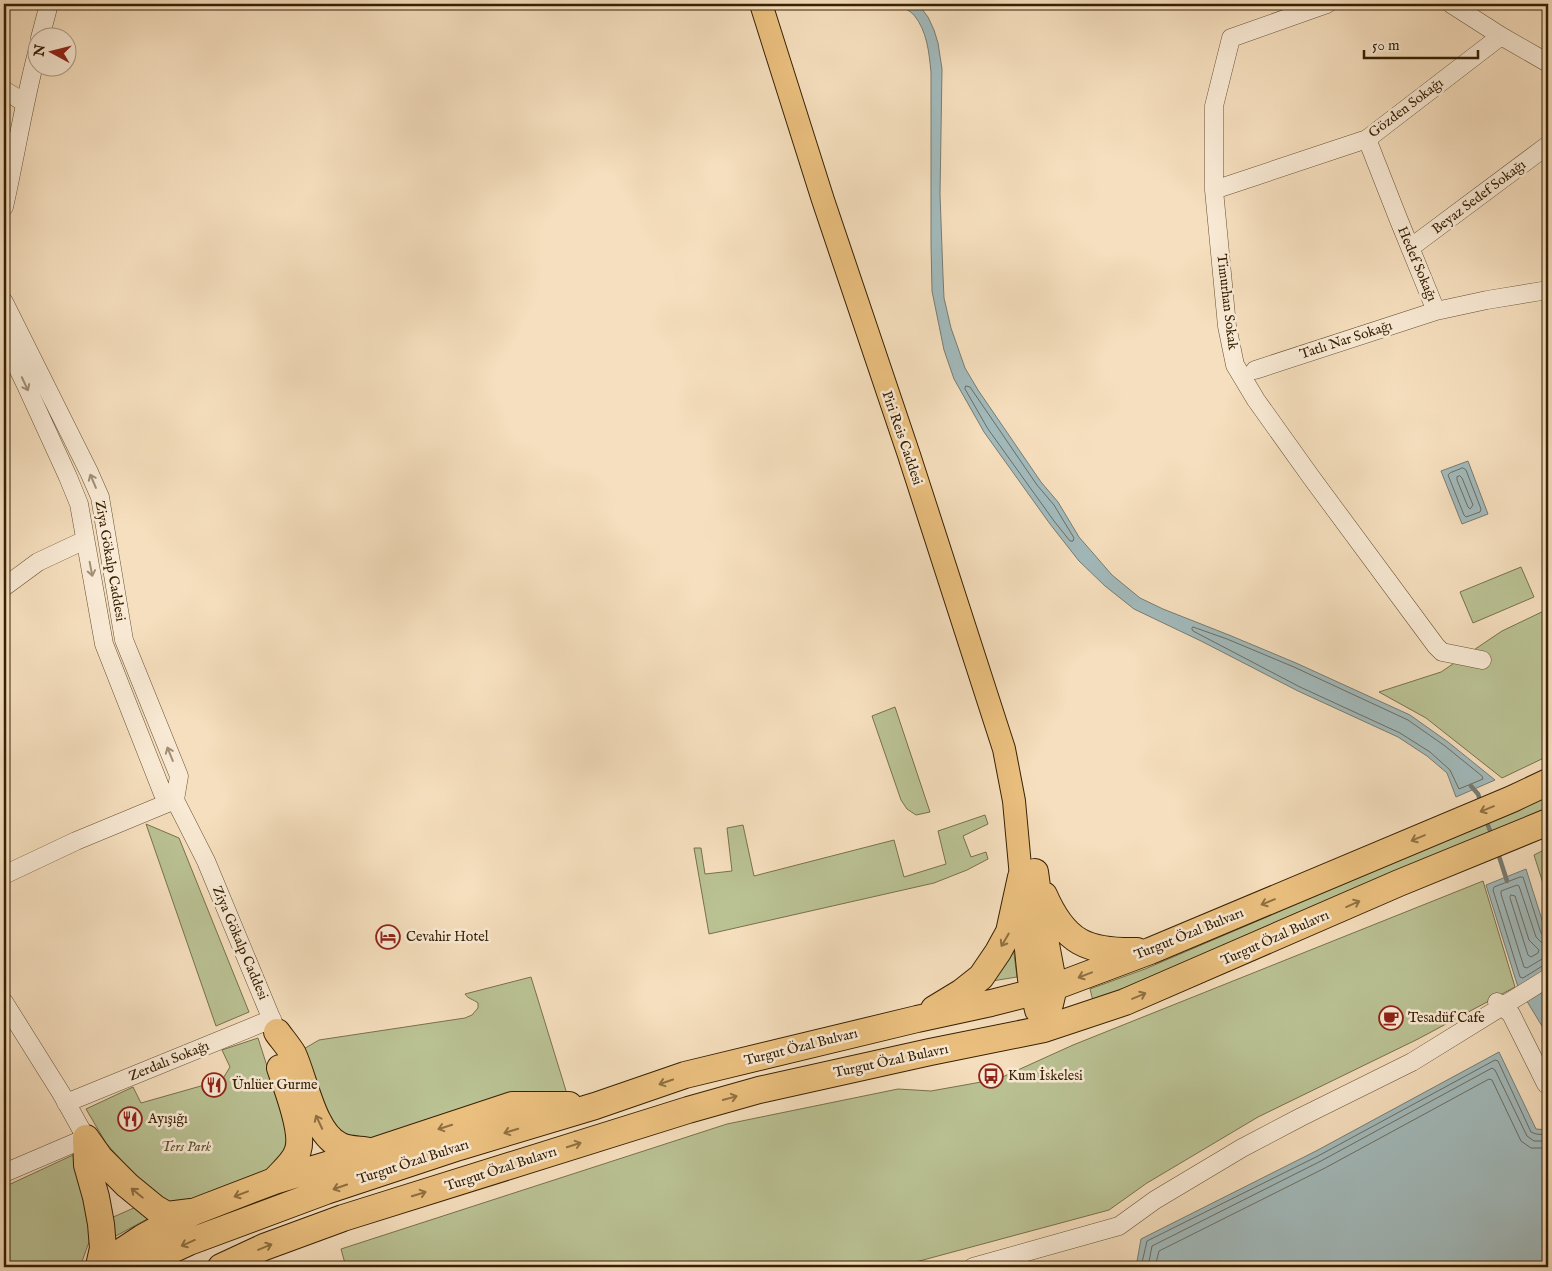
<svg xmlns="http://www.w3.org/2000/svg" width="1552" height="1271" viewBox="0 0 1552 1271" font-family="'IM FELL English',serif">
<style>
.green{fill:#bac294;stroke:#78714c}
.water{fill:#a2babc;stroke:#777c72}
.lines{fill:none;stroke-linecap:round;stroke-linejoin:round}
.shore{stroke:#6c6d60;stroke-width:1}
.stream{stroke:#777c72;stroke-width:4.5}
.minor-casing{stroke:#665032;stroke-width:19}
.major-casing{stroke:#362003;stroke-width:24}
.highway-casing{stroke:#362003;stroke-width:28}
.minor{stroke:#f9ead5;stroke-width:18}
.major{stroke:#ebc07f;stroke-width:22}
.highway{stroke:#ebc07f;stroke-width:26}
.oneway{stroke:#a18f76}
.oneway2{stroke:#907041}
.labels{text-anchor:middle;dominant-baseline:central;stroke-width:5;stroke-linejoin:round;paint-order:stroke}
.street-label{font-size:14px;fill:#362003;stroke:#f9ead5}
.poi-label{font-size:14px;fill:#362003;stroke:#f9ead5;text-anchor:start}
.park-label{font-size:14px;font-style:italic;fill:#5e512e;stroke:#f9ead5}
</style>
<rect width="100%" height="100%" fill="#f6dfbe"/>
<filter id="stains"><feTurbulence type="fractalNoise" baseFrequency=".004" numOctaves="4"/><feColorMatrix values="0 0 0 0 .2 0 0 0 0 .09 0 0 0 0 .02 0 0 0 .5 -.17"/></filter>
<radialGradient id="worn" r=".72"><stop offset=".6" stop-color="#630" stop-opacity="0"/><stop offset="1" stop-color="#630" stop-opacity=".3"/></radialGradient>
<path class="green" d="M1521 567 1534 597 1473 623 1460 592Z
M1548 609V756L1502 778 1426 718 1379 692 1441 672 1502 631Z
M895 707 930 812 916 815 907 809 901 800 872 716Z
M1548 797V810L1093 1001 1090 989 1145 969Z
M985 815 988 824 963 836 971 857 986 852 988 859 967 870 934 883 709 934 694 848H701L705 874 732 871 727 828 743 825 754 876 894 840 904 877 946 864 938 831Z
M146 824 179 838 249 1012 216 1026Z
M1548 848V899L1534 855Z
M1483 881 1515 987 1418 1039 1258 1117 1147 1183 1109 1210 897 1267H346L341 1249 727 1124 898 1089 931 1091 998 1079 1073 1045Z
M1013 946 1017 977 992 981Z
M531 977 567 1094 360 1143 336 1132 302 1050 319 1040 465 1018 472 1015 478 1008V1003C473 999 468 999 465 994Z
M258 1038 289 1135 287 1146 271 1168 203 1200 168 1203 136 1177 106 1143 86 1109 133 1087 141 1103 222 1080 230 1067 222 1050Z
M73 1155 93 1231 80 1267H4V1187Z
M136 1207 149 1218 114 1237 111 1218Z"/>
<path class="water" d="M898 4H918L928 17 934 30 938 43 942 69 940 194 943 276 944 298 951 328 965 368 978 390 1041 482 1058 502 1079 537 1112 575 1140 598 1163 609 1229 635 1296 663 1410 715 1448 742 1495 780 1456 797 1447 773 1427 756 1398 737 1298 691 1201 641 1134 609 1105 586 1079 561 1050 524 984 432 954 379 944 350 932 291 931 244V72C929 52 927 31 914 15 910 11 903 7 898 4Z
M1468 461 1488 514 1462 524 1441 471Z
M1526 869 1548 939V969L1518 987 1486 885Z
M1548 983V1036L1525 998Z
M1499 1052 1536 1129 1548 1130V1267H1136L1141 1239 1316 1151Z"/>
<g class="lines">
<path class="shore" d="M966 386 970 387 1037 485 1054 505 1074 538 1073 541H1070L1054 521 988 429 965 389Z
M1463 468 1466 470 1481 509 1480 512 1466 517 1464 515 1448 475 1450 473Z
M1460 476 1462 478 1473 505 1470 509 1468 507 1457 480V477Z
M1193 627 1227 639 1294 667 1408 720 1445 746 1482 776 1483 779 1459 789 1450 770 1430 752 1400 733 1300 687 1193 631 1192 629Z
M1511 895 1515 896 1529 940 1539 950 1538 953 1531 957 1528 955 1510 898Z
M1548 937 1544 936 1541 933 1523 877H1520L1494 887 1493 890 1520 977 1523 978 1544 965H1548
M1548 944 1541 942 1536 937 1519 886 1517 885 1501 891V894L1524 967 1527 968 1542 959 1548 958
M1141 1267 1147 1241 1318 1156 1495 1060 1498 1061 1531 1132 1536 1134 1548 1135
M1148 1267 1152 1246 1321 1161 1492 1068 1495 1070 1527 1136 1534 1141H1548
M1155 1267 1159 1251 1325 1168 1489 1079 1492 1080 1521 1141 1531 1148H1548"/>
<path class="stream" d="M1471 786 1478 794 1481 803
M1486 820 1492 836
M1498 853 1507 881"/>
<g class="minor-casing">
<path id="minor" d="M1327 4 1231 38 1214 106V190L1227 326 1235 365 1256 400 1311 477 1436 646 1442 652 1482 660
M1451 4 1501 36 1548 63
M40 38 49 4
M4 90 25 103
M1367 139 1398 218 1436 311 1487 300 1548 290
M1214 190 1367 139 1501 36
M4 207C16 154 24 101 38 49
M1410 248 1548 145
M4 302 89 472 100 497 124 640 179 776 175 800
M4 340 25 383 68 477 79 504 104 644 163 794 175 800 206 861 277 1032
M1255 370 1436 311
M4 587 38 562 85 540
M4 875 76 841 175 800
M4 1002 61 1093 86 1138 4 1173
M1497 1002 1511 1014 1546 1084 1548 1083
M66 1103 272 1019
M973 1267 1119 1226 1155 1200 1242 1148 1301 1117 1412 1062 1548 978"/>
</g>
<g class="major-casing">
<path id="major" d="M761 4 823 200 909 455 1004 749 1014 801 1021 877"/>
</g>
<g class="highway-casing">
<path id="highway" d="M1035 872 1042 923 1054 987 1050 1004
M1044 895C1065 943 1087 952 1137 951
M1024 910 1031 979 1038 1010
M934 1009 962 992 981 977 998 952 1009 932 1021 877
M277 1032C282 1039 289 1047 293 1054 305 1080 313 1132 339 1145 348 1150 360 1149 370 1151
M86 1138 100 1158 127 1185 155 1208 167 1215 191 1212
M86 1139 87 1165 96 1197 101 1224 103 1248 99 1266
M274 1181C282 1172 295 1162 298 1150 304 1131 287 1088 280 1068
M98 1267 142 1238 162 1227 196 1211 274 1181 373 1151 512 1105H569
M135 1267 189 1242 326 1191 459 1147 595 1106 685 1075 917 1019 991 1003 1054 987 1150 951 1512 799 1548 782
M221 1267 264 1247 343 1218 688 1110 759 1090 930 1052 1044 1029 1125 1002 1399 883 1548 822"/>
</g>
<use href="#minor" class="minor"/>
<use href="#major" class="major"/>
<use href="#highway" class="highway"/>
</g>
<defs><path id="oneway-shaft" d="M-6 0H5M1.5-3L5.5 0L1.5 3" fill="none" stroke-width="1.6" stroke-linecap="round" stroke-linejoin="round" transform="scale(1.25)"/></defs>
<g class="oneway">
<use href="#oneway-shaft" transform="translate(25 384) rotate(65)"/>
<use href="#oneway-shaft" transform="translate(93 481) rotate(-113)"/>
<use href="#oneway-shaft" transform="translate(91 569) rotate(79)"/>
<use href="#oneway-shaft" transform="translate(170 754) rotate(-112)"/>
</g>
<g class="oneway2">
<use href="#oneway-shaft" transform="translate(1487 809) rotate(158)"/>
<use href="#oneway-shaft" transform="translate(1418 838) rotate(157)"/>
<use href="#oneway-shaft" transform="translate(1268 902) rotate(158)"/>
<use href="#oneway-shaft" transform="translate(1353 904) rotate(-24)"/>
<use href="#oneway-shaft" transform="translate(1005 940) rotate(120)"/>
<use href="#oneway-shaft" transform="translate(1085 975) rotate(159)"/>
<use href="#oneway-shaft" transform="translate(1139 996) rotate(-23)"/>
<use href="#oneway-shaft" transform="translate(666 1082) rotate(161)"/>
<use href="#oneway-shaft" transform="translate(730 1098) rotate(-15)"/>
<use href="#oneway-shaft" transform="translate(319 1122) rotate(-115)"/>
<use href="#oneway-shaft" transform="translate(445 1127) rotate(162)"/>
<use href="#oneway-shaft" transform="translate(511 1131) rotate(163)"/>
<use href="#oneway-shaft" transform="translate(574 1145) rotate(-18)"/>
<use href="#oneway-shaft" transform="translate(340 1187) rotate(161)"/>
<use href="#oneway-shaft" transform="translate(137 1193) rotate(-141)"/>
<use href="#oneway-shaft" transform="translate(241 1194) rotate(159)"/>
<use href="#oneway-shaft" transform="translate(419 1194) rotate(-17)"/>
<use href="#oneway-shaft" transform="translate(188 1243) rotate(156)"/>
<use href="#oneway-shaft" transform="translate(265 1247) rotate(-22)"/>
</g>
<defs>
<g id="hotel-ring" transform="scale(1.25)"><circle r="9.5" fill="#f9ead5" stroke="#8f2418" stroke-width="1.5"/><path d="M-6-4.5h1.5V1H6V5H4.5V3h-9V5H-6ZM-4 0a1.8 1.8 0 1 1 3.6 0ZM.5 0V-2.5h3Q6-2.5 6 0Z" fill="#8f2418"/></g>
<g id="cafe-ring" transform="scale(1.25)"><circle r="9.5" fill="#f9ead5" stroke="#8f2418" stroke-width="1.5"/><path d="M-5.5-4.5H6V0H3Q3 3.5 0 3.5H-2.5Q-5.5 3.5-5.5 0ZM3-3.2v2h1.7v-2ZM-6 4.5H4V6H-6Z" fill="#8f2418"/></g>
<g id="bus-ring" transform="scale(1.25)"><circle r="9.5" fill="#f9ead5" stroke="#8f2418" stroke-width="1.5"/><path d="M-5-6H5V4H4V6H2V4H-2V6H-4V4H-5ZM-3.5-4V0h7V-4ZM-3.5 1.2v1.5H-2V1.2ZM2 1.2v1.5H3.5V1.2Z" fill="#8f2418"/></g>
<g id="restaurant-ring" transform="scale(1.25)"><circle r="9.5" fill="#f9ead5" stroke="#8f2418" stroke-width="1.5"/><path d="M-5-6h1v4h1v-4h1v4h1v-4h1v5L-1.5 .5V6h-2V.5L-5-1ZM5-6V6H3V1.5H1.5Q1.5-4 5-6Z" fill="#8f2418"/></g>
</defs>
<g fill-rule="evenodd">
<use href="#hotel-ring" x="388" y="937"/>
<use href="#cafe-ring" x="1391" y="1018"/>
<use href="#bus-ring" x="991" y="1076"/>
<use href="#restaurant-ring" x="214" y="1085"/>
<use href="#restaurant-ring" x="130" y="1119"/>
</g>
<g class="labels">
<g class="street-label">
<text transform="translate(1406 108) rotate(-37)">Gözden Sokağı</text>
<text transform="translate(1479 197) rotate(-37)">Beyaz Sedef Sokağı</text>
<text transform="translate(1417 264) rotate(67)">Hedef Sokağı</text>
<text transform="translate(1227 302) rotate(83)">Timurhan Sokak</text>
<text transform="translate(1346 340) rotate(-18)">Tatlı Nar Sokağı</text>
<text transform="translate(902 438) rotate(71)">Piri Reis Caddesi</text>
<text transform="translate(110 561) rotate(80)">Ziya Gökalp Caddesi</text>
<text transform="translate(1189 934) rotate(-22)">Turgut Özal Bulvarı</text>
<text transform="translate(1275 938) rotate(-24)">Turgut Özal Bulavrı</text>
<text transform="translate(240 943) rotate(67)">Ziya Gökalp Caddesi</text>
<text transform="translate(801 1047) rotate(-14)">Turgut Özal Bulvarı</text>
<text transform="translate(169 1061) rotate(-22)">Zerdalı Sokağı</text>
<text transform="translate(891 1061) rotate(-12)">Turgut Özal Bulavrı</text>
<text transform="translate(413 1162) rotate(-18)">Turgut Özal Bulvarı</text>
<text transform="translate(501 1169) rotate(-18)">Turgut Özal Bulavrı</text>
</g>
<g class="poi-label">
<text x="406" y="937">Cevahir Hotel</text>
<text x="1408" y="1018">Tesadüf Cafe</text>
<text x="1008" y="1076">Kum İskelesi</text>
<text x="232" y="1085">Ünlüer Gurme</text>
<text x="148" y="1119">Ayışığı</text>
</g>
<g class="park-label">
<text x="186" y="1147">Ters Park</text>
</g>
</g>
<rect width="1552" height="1271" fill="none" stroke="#f6dfbe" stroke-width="20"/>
<rect x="5" y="5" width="1542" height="1261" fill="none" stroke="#362003" stroke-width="2.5"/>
<rect x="10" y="10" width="1532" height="1251" fill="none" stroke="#362003"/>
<g transform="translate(52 52) rotate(277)"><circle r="24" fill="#f9ead5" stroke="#ab9981"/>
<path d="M0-4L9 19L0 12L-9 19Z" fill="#8f2418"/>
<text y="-8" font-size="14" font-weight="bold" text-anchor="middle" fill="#362003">N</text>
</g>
<path d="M1364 50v8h114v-8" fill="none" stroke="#362003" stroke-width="2.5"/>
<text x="1372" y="50" font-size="15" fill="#362003" stroke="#f9ead5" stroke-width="4" paint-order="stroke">50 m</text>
<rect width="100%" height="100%" filter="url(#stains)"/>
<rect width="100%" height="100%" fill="url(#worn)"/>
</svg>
